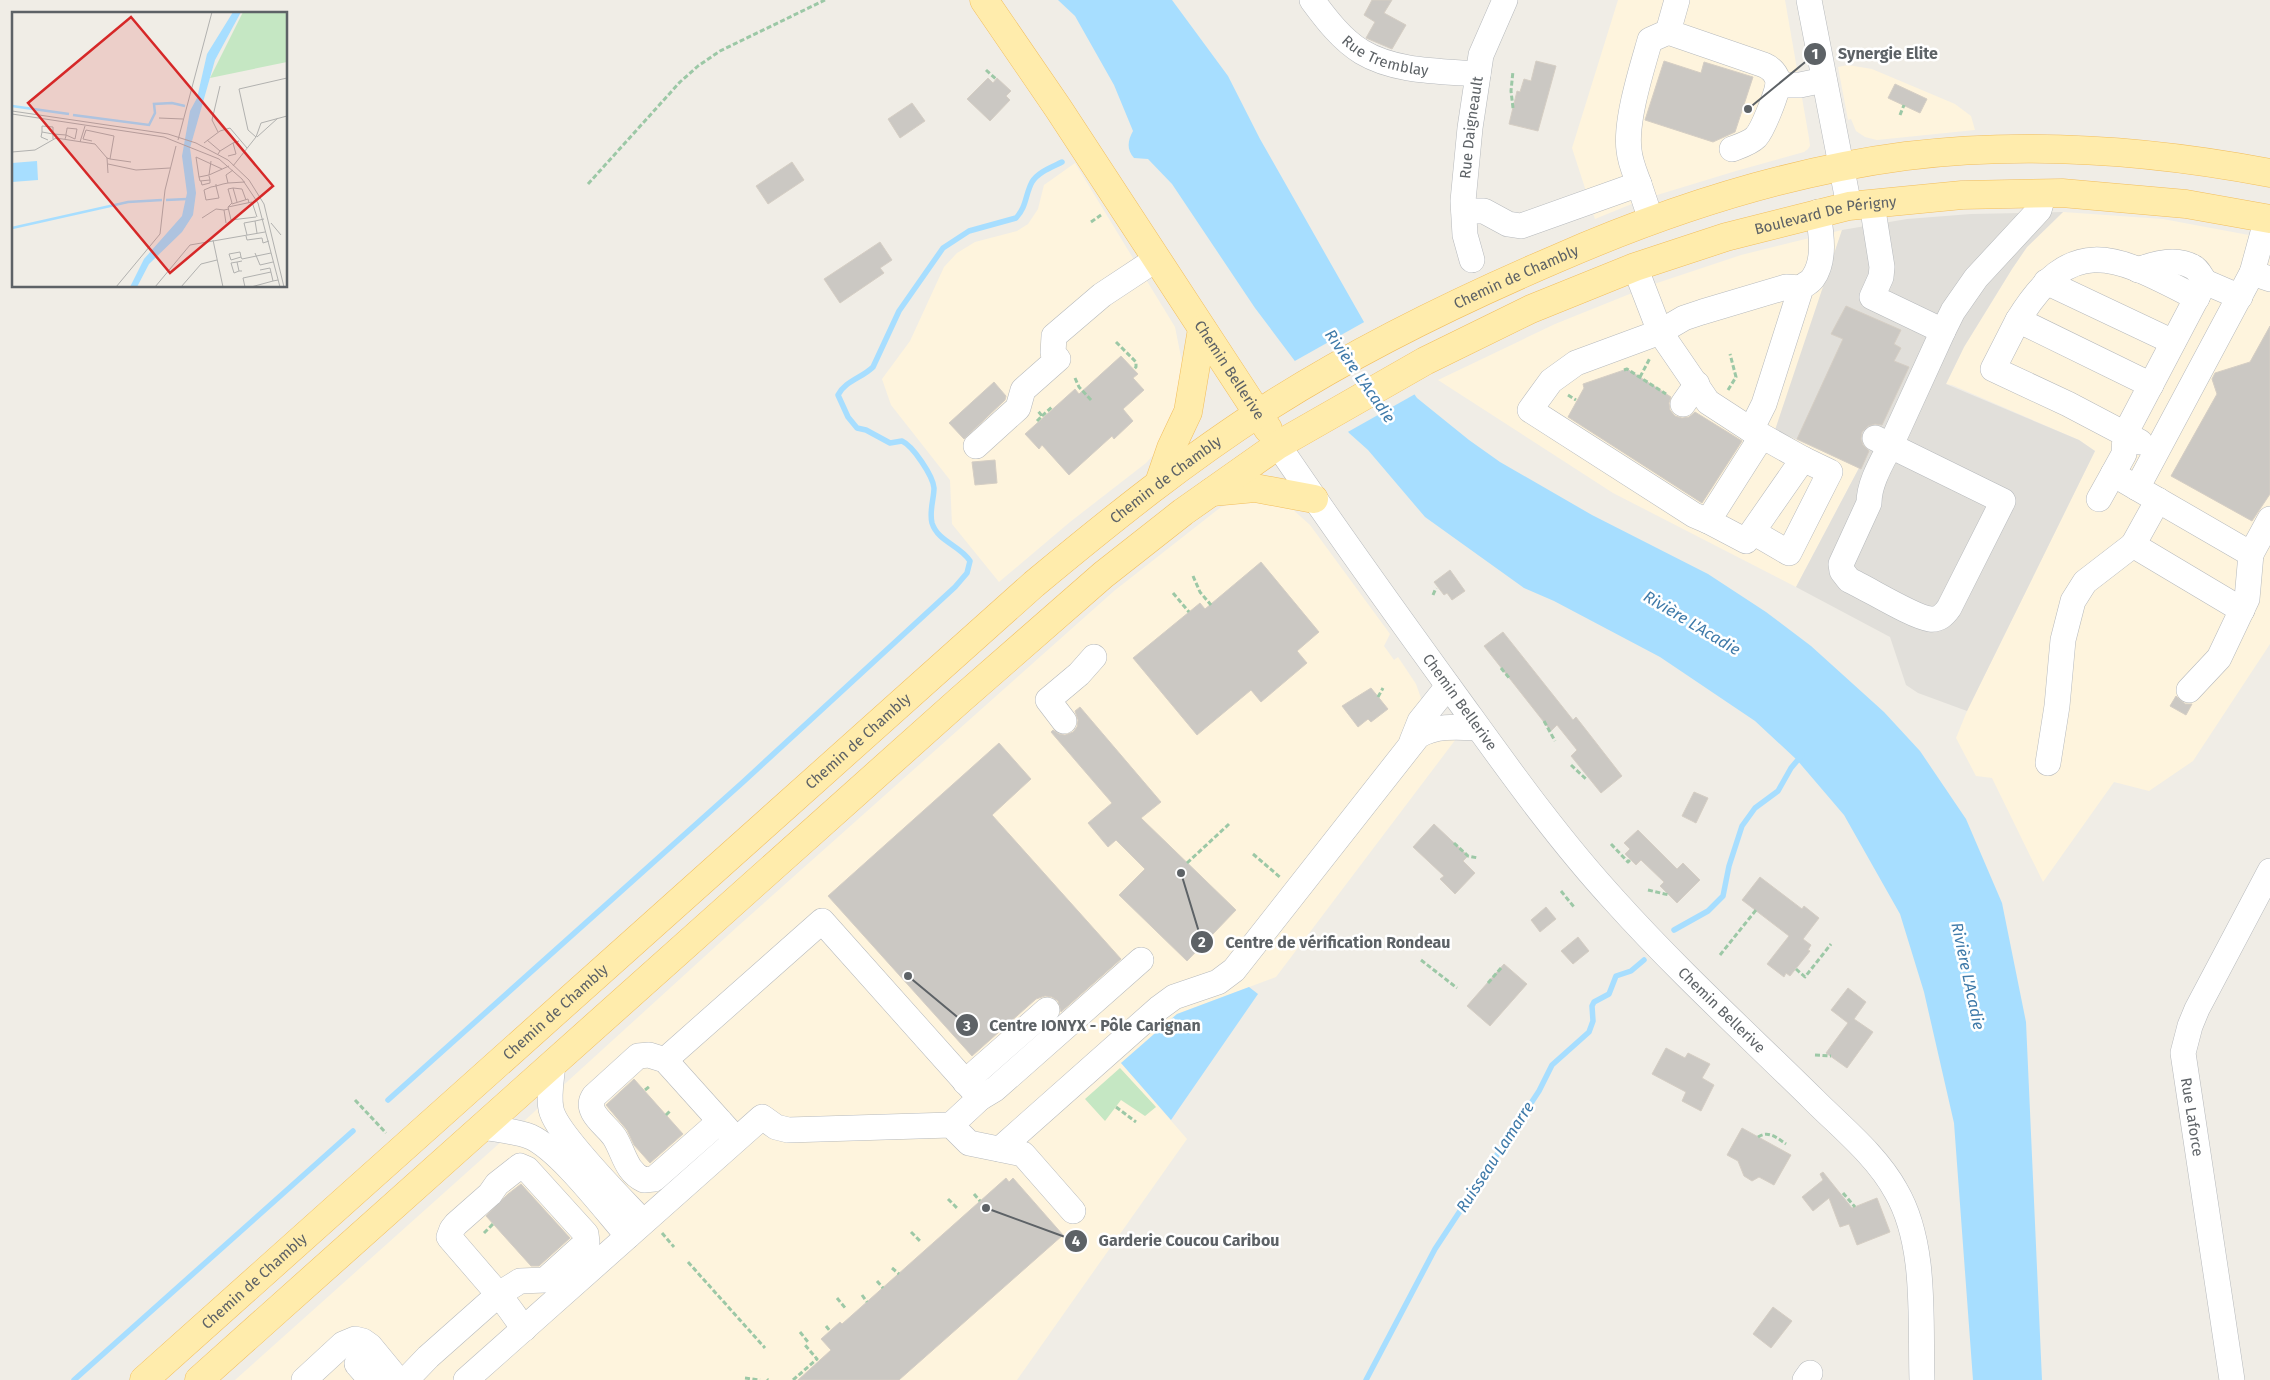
<svg xmlns="http://www.w3.org/2000/svg" width="2270" height="1380" viewBox="0 0 2270 1380" font-family="'Fira Sans',sans-serif">
<style>
.commercial{fill:#fef4dd}
.industrial{fill:#e1dfda}
.green{fill:#c5e7c3}
.water{fill:#a7deff}
.pier{fill:#f0ede6}
.lines{fill:none;stroke-linecap:round;stroke-linejoin:round}
.stream{stroke:#a7deff;stroke-width:5.5}
.building{fill:#cbc8c3;stroke:#d5cec4}
.minor-casing{stroke:#b6b9bc;stroke-width:26}
.major-casing{stroke:#f2be5d;stroke-width:29}
.path{stroke:#9cc8a6;stroke-width:3;stroke-dasharray:5 2.5;stroke-linecap:butt}
.minor{stroke:#fff;stroke-width:25}
.major{stroke:#ffecac;stroke-width:28}
.labels{text-anchor:middle;dominant-baseline:central;stroke-width:5;stroke-linejoin:round;paint-order:stroke}
.street-label{font-size:15px;fill:#5d6266;stroke:#fff}
.water-label{font-size:16px;font-style:italic;fill:#3f7aa9;stroke:#fff}
.inset-river{fill:none;stroke:#a7deff;stroke-width:2.5}
.inset-road{fill:none;stroke:#b1b1af;stroke-width:1}
.view{fill:#d62828;fill-opacity:0.15;stroke:#d62828;stroke-width:2.5}
.inset-edge{fill:none;stroke:#5d6266;stroke-width:2.5}
.leader{fill:none;stroke:#5d6266;stroke-width:2}
.callout-dot{fill:#5d6266;stroke:#fff;stroke-width:2}
.mark-label{font-size:15px;text-anchor:middle;font-weight:bold;fill:#fff}
.callout-label{font-size:16px;text-anchor:middle;font-weight:bold;fill:#5d6266;stroke:#fff;stroke-width:5;stroke-linejoin:round;paint-order:stroke}
</style>
<rect width="100%" height="100%" fill="#f0ede6"/>
<path class="commercial" d="M1618 0H1785L1809 138 1810 146 1808 149 1804 152 1736 171 1644 199 1595 219 1572 148Z
M1848 65 1872 69 1955 104 1971 116 1975 130 1877 140 1865 137 1856 131 1851 119 1848 120 1838 67Z
M1075 163 1175 327 1183 367 1179 404 1158 450 1146 463 1070 522 999 582 952 524 950 480 891 405 882 379 910 341 944 267 957 253 975 242 1017 231 1028 224 1038 209 1044 185Z
M2063 212 2163 219 2270 239V644L2193 761 2149 791 2114 782 2043 882 1992 778 1976 776 1956 738 1967 711 2095 451 2079 440 1952 385 1946 384 1964 347 2012 269 2027 247Z
M1842 230 1776 430 1859 468 1796 587 1613 493 1438 380 1555 324 1657 283 1741 255Z
M1246 498 1290 507 1310 525 1390 634 1384 646 1394 660 1398 657 1416 684 1422 701 1459 735 1276 977 1177 1014 1121 1063 1187 1139 1017 1380H235L512 1132 737 927 1114 591 1221 507Z"/>
<path class="industrial" d="M2063 212 2027 247 2012 269 1964 347 1946 384 2079 440 2095 451 1967 711 1918 693 1906 685 1890 637 1796 587 1859 468 1775 430 1842 230 1907 219 1971 214Z"/>
<path class="green" d="M1120 1068 1156 1107 1145 1116 1121 1100 1105 1121 1085 1099Z"/>
<path class="water" d="M1058 0H1172L1228 76 1260 139 1364 322 1417 398 1469 440 1500 462 1592 515 1708 574 1766 612 1811 646 1884 712 1920 751 1966 819 2002 903 2026 1022 2042 1380H1973L1954 1123 1924 992 1900 914 1844 815 1797 760 1755 721 1660 657 1554 601 1524 588 1425 517 1368 450 1349 433 1255 308 1172 184 1148 159 1134 158C1126 149 1128 140 1133 131L1114 85 1075 16Z
M1249 987 1258 994 1171 1120 1121 1063 1177 1014Z"/>
<path class="pier" d="M1366 321 1417 393 1346 433 1293 362Z"/>
<g class="lines">
<path class="stream" d="M1674 930 1708 911 1723 896 1729 866 1742 826 1755 808 1778 791 1791 768 1802 755
M388 1100 742 783 955 587 967 573 970 561C960 545 938 542 932 523 929 511 934 499 934 488 933 476 913 446 902 441L890 443 866 430 857 428 848 417 838 395C845 381 862 378 873 367L899 311 943 248 969 231 1016 218C1027 206 1025 195 1032 182 1038 172 1052 167 1062 162
M74 1380 353 1131
M1366 1380 1435 1249 1539 1091 1552 1065 1589 1032 1593 1021 1592 1006 1594 1002 1609 994 1616 976 1631 971 1644 960"/>
</g>
<path class="building" d="M1372 0H1392L1384 13 1406 25 1392 49 1366 38 1375 22 1364 15Z
M1536 61 1556 66 1538 131 1509 124 1517 91 1520 92 1524 79 1531 81Z
M1664 61 1701 73 1704 62 1753 77 1735 132 1713 142 1645 120Z
M988 78 993 83 997 78 1011 91 1006 96 1010 100 990 121 967 99Z
M1895 84 1927 99 1920 113 1888 98Z
M912 103 925 121 900 138 888 119Z
M792 162 804 180 768 204 756 186Z
M880 242 892 260 880 268 884 273 840 303 824 279Z
M1846 306 1901 330 1894 344 1901 348 1894 361 1909 367 1882 425 1875 424 1868 426 1862 432 1861 439 1863 445 1869 451 1861 469 1797 439 1843 339 1831 334Z
M2270 326V494L2252 521 2171 476 2217 394 2212 379 2215 373 2250 362Z
M1121 356 1138 374 1133 378 1144 390 1123 409 1133 421 1114 439 1112 436 1069 475 1042 445 1039 449 1025 434 1075 389 1079 394Z
M1627 369 1671 397 1669 403 1670 410 1675 416 1682 418 1689 417 1695 412 1742 441 1702 503 1568 417 1584 388 1583 384Z
M994 382 1006 396 1005 400 964 439 949 423Z
M995 460 997 483 975 485 972 462Z
M1261 562 1319 632 1297 651 1307 663 1261 702 1251 690 1197 735 1133 658 1200 603 1205 609Z
M1450 570 1465 591 1452 600 1447 593 1444 595 1434 582Z
M1503 632 1573 720 1576 717 1622 776 1601 793 1571 756 1577 750 1557 725 1551 731 1484 646Z
M1371 688 1388 709 1371 722 1368 719 1358 727 1342 706Z
M2176 696 2185 704H2192L2186 715 2170 706Z
M1080 707 1161 802 1141 818 1236 910 1187 961 1119 895 1145 869 1116 840 1108 847 1088 823 1112 803 1051 732 1053 730 1059 734 1065 735 1073 732 1077 727 1078 720 1075 711Z
M999 743 1031 779 992 815 1121 959 1061 1012 1058 1001 1052 997 1045 996 1036 999 972 1056 828 896Z
M1694 792 1708 798 1696 823 1682 816Z
M1434 824 1468 856 1463 861 1475 873 1455 894 1440 879 1444 876 1413 847Z
M1638 830 1677 869 1683 863 1700 880 1677 903 1660 886 1664 882 1641 860 1636 865 1625 854 1630 849 1624 843Z
M1760 877 1802 909 1804 906 1819 918 1803 939 1811 945 1808 950 1810 951 1790 976 1786 973 1784 977 1767 964 1789 936 1742 900Z
M1546 907 1556 919 1540 932 1531 920Z
M1578 937 1589 951 1573 964 1561 951Z
M1504 964 1527 984 1490 1026 1467 1006Z
M1848 988 1866 1002 1854 1019 1873 1032 1847 1068 1826 1053 1848 1023 1831 1010Z
M1666 1048 1685 1058 1688 1053 1710 1064 1702 1078 1714 1085 1701 1111 1682 1101 1686 1092 1652 1074Z
M634 1079 683 1134 650 1163 634 1145 627 1130 606 1105Z
M1742 1128 1791 1155 1774 1185 1759 1177 1752 1181 1744 1176 1738 1161 1727 1155Z
M1823 1172 1852 1208 1877 1198 1890 1232 1857 1245 1849 1224 1840 1227 1829 1198 1813 1211 1802 1197 1823 1180 1820 1174Z
M1006 1178 1009 1182 1013 1178 1063 1235 899 1380H798L831 1350 821 1339 840 1322 842 1324Z
M521 1184 570 1238 539 1266H531L486 1216 508 1194Z
M1773 1307 1792 1321 1771 1348 1753 1334Z"/>
<g class="lines">
<g class="minor-casing">
<g id="minor">
<path id="s1" d="M1312 0C1326 19 1342 40 1362 52 1395 72 1440 71 1478 74"/>
<path d="M1677 0 1668 32 1764 65C1771 68 1777 74 1778 82 1778 92 1763 129 1756 137 1750 143 1740 146 1732 149"/>
<path d="M1809 0 1849 206"/>
<path d="M1778 85H1800L1824 80"/>
<path d="M1639 184C1635 173 1630 162 1629 150 1625 121 1642 68 1650 40L1668 32"/>
<path d="M1872 204 1882 267 1881 277 1872 297 1943 331 1953 311 1976 278 2039 210 2044 193"/>
<path d="M1464 211H1484L1508 224 1521 226 1639 184 1651 220"/>
<path d="M2267 218 2252 273 2270 279"/>
<path id="s2" d="M1472 260 1465 235 1463 201 1470 128 1481 55 1505 0"/>
<path d="M1635 267 1660 332 1708 402 1751 430 1764 404 1801 288C1805 284 1811 282 1813 278 1826 260 1821 232 1818 212"/>
<path d="M2138 270C2155 263 2176 257 2193 267 2198 269 2202 278 2205 282"/>
<path d="M2252 273 2137 488 2251 554 2270 519"/>
<path d="M2046 282 2173 342"/>
<path d="M2018 320C2074 229 2118 258 2197 298"/>
<path d="M1683 404 1697 384"/>
<path d="M1751 430 1762 436 1708 521 1746 541 1803 459 1762 436"/>
<path d="M1875 438 1891 446 2003 501 1949 608C1944 615 1939 620 1930 619 1913 617 1867 588 1849 580L1842 571 1841 564 1869 503C1869 480 1886 456 1895 436 1911 401 1927 366 1943 331"/>
<path d="M2140 442 2125 434 2205 282 2240 297"/>
<path id="s3" d="M1278 445C1336 531 1396 614 1457 698 1507 767 1557 838 1615 901 1678 971 1747 1034 1814 1100 1842 1128 1877 1156 1896 1191 1927 1244 1920 1320 1922 1380"/>
<path d="M976 446 1018 408 1023 390 1058 359 1053 353 1054 336 1102 295 1155 260"/>
<path d="M2137 488 2113 474 2124 454 2125 434 2068 404 1993 369 2018 320 2151 385"/>
<path d="M2099 499 2113 474"/>
<path d="M2158 500 2133 545 2242 610"/>
<path d="M1708 521 1694 515 1530 410 1551 381 1576 363 1660 332 1684 318 1702 312 1786 287 1801 288"/>
<path d="M1753 532 1789 553 1830 472 1803 459"/>
<path d="M2189 690 2219 658 2247 599 2251 554"/>
<path d="M1064 721 1048 700 1079 674 1094 657"/>
<path d="M1412 741 1420 721 1448 686"/>
<path d="M2048 763 2057 706 2063 640 2073 601 2085 582 2133 545"/>
<path d="M665 1060 822 921 980 1098 951 1125"/>
<path d="M553 1063C552 1078 548 1094 551 1109 556 1134 623 1200 643 1222"/>
<path d="M965 1082 1047 1010"/>
<path d="M980 1098 995 1089 1141 960"/>
<path d="M720 1121 654 1179 644 1180C626 1172 624 1153 615 1138 608 1126 583 1112 594 1096L638 1056 649 1055 665 1060 736 1139"/>
<path d="M483 1127C498 1130 517 1131 531 1137 561 1151 605 1210 628 1236"/>
<path d="M1000 1149 1159 1008 1174 997 1218 982 1234 970 1418 736C1436 725 1458 727 1478 728"/>
<path d="M357 1364 371 1380"/>
<path d="M304 1380 343 1344 355 1339 363 1341 370 1346 398 1380"/>
<path d="M406 1380 428 1357 499 1294 520 1281 545 1280 587 1242 586 1234 527 1169 520 1166 497 1184 490 1194 456 1224 452 1229 449 1237 493 1288C505 1301 514 1315 524 1329"/>
<path d="M466 1380 762 1117 776 1127 788 1130 951 1125 969 1143 1023 1154 1073 1211"/>
<path d="M1805 1380 1810 1373"/>
<path d="M2232 1380 2183 1053 2190 1026 2197 1009 2270 871"/>
</g>
</g>
<g class="major-casing">
<g id="major">
<path id="s4" d="M984 0 1058 108 1268 429"/>
<path d="M1159 483 1171 448 1188 412 1202 329"/>
<path d="M1212 492 1255 488 1314 499"/>
<path id="s5" d="M144 1380 1034 584C1111 520 1188 458 1273 404 1363 347 1458 301 1556 259 1668 210 1784 172 1906 156 2028 141 2150 150 2270 173"/>
<path id="s6" d="M199 1380 960 700 1103 575 1183 512 1278 445 1425 361 1531 309 1635 267 1726 237 1849 206 1962 195 2062 193 2186 204 2270 219"/>
</g>
</g>
<path class="path" d="M986 70 996 79
M1513 108 1511 91 1513 71
M1900 115 1904 105
M588 184 680 82 698 66 720 51 825 0
M1091 222 1101 215
M1116 342 1136 362V367L1134 369
M1624 370 1627 369 1666 394
M1640 377 1650 358
M1075 378 1079 387 1092 401
M1728 390 1736 377 1730 354
M1568 395 1576 400
M1042 416 1052 407
M1037 421 1042 416 1038 411
M1193 576 1200 592 1211 605
M1173 593 1189 612
M1433 595 1436 588
M1501 668 1510 679
M1378 697 1383 688
M1544 721 1555 741
M1571 765 1586 779
M1454 843 1468 856 1478 858
M1611 844 1628 862 1630 860
M1253 854 1281 878
M1187 863 1229 824
M1648 890 1669 895
M1561 891 1574 907
M1720 955 1756 910
M1421 960 1457 988
M1796 969 1805 977 1831 944
M1488 983 1501 968
M1815 1055 1831 1056
M645 1090 650 1086
M355 1100 386 1133
M1116 1107 1136 1122
M666 1115 671 1110
M1758 1137C1769 1130 1777 1138 1786 1144
M1843 1193 1855 1207
M974 1194 980 1201
M948 1199 958 1209
M911 1232 921 1242
M484 1233 493 1224
M662 1233 674 1247
M688 1262 765 1348
M892 1268 899 1274
M877 1281 883 1288
M862 1295 867 1302
M837 1298 846 1309
M826 1326 830 1331
M800 1332 808 1342
M745 1378 760 1380
M767 1379 768 1380
M793 1380 817 1359 805 1345"/>
<use href="#minor" class="minor"/>
<use href="#major" class="major"/>
</g>
<g class="labels">
<g class="street-label">
<text stroke="none"><textPath href="#s1" startOffset="96">Rue Tremblay</textPath></text>
<text stroke="none"><textPath href="#s2" startOffset="134">Rue Daigneault</textPath></text>
<text stroke="none"><textPath href="#s6" startOffset="2026">Boulevard De Périgny</textPath></text>
<text stroke="none"><textPath href="#s5" startOffset="1768">Chemin de Chambly</textPath></text>
<text stroke="none"><textPath href="#s4" startOffset="444">Chemin Bellerive</textPath></text>
<text stroke="none"><textPath href="#s5" startOffset="1362">Chemin de Chambly</textPath></text>
<text stroke="none"><textPath href="#s3" startOffset="315">Chemin Bellerive</textPath></text>
<text stroke="none"><textPath href="#s5" startOffset="958">Chemin de Chambly</textPath></text>
<text stroke="none"><textPath href="#s3" startOffset="720">Chemin Bellerive</textPath></text>
<text stroke="none"><textPath href="#s5" startOffset="552">Chemin de Chambly</textPath></text>
<text transform="translate(2192 1117) rotate(81)">Rue Laforce</text>
<text stroke="none"><textPath href="#s5" startOffset="148">Chemin de Chambly</textPath></text>
</g>
<g class="water-label">
<text transform="translate(1360 376) rotate(55)">Rivière L'Acadie</text>
<text transform="translate(1692 623) rotate(31)">Rivière L'Acadie</text>
<text transform="translate(1968 976) rotate(78)">Rivière L'Acadie</text>
<text transform="translate(1495 1157) rotate(-57)">Ruisseau Lamarre</text>
</g>
</g>
<g transform="translate(12 12)">
<rect width="275" height="275" fill="#f0ede6"/>
<path d="M231 0H275V50L198 66Z" fill="#c5e7c3"/>
<path d="M221 0H229L203 48 178 136 184 181 181 203 170 220 137 252 125 275H118L132 247 170 204 175 181 170 144 178 99 185 86 195 42ZM25 149 26 168 0 170V151Z" fill="#a7deff"/>
<path class="inset-river" d="M0 94 57 102M61 103 137 113 143 101 142 92 160 91 173 94M154 188 175 187M0 216 116 190 150 188"/>
<path class="inset-road" d="M0 99 156 122 184 131 216 148 237 168 252 192 272 275M0 102 152 125 207 147 230 167 246 191 268 275M147 106 171 107M30 120V114L41 115V122L30 120 29 125 36 128M206 120 200 108 208 74M244 125 236 118 227 77 275 66M245 125 266 106M41 127V122L54 123 63 127 65 117 55 116V117L54 122V124L53 127M166 128 200 0M195 128 208 139 206 142M80 129 71 127 74 118 102 124 98 147 95 146M68 130 73 114M192 131 208 119 218 116 235 136M208 139 221 131M0 140 23 138 44 126 83 132 95 146 96 161M216 144 224 142 221 131 227 129M98 147 119 150M199 149 197 163 217 154M96 152 124 158 158 156M221 154 244 125 249 111 275 104M221 158 214 163 216 171 233 170M197 163 187 165 188 169 198 168 197 164M187 165 184 145 210 157M189 169 190 173 198 171V168M204 172V174L207 186 194 188 192 178 199 175 204 174 211 172 216 171M221 176 230 177 234 188M240 190 216 195 219 208 244 205M240 190 245 205M220 192 236 187 237 191M216 195 220 191 216 177 221 176 225 190M190 206 204 197 212 198M214 211 212 198 217 197M259 211 269 223M245 221 243 209 252 207M235 223 232 211 243 209M234 224 235 228 250 226 251 231 257 229M201 228 211 275M243 241 248 253 261 250M229 245 219 248 217 242 228 240 229 245 230 247 259 241M230 249 225 250 227 259H230M225 250 219 251 222 261 227 259M248 258 258 256 261 269 266 268M104 275 148 222 153 178 164 134M143 275 178 233 253 220M169 275 189 252 205 248M233 275 231 266 259 260M239 275 261 269"/>
<path class="view" d="M119 5 261 174 158 261 16 91Z"/>
<rect width="275" height="275" class="inset-edge"/>
</g>
<path class="leader" d="M1748 109L1815 54M1181 873L1202 942M908 976L967 1025M986 1208L1076 1241"/>
<g class="callout-dot">
<circle cx="1748" cy="109" r="5"/>
<circle cx="1181" cy="873" r="5"/>
<circle cx="908" cy="976" r="5"/>
<circle cx="986" cy="1208" r="5"/>
<circle cx="1815" cy="54" r="12"/>
<circle cx="1202" cy="942" r="12"/>
<circle cx="967" cy="1025" r="12"/>
<circle cx="1076" cy="1241" r="12"/>
</g>
<g class="mark-label">
<text x="1815" y="59">1</text>
<text x="1202" y="947">2</text>
<text x="967" y="1031">3</text>
<text x="1076" y="1246">4</text>
</g>
<g class="callout-label">
<text x="1888" y="59">Synergie Elite</text>
<text x="1338" y="948">Centre de vérification Rondeau</text>
<text x="1095" y="1031">Centre IONYX - Pôle Carignan</text>
<text x="1189" y="1246">Garderie Coucou Caribou</text>
</g>
</svg>
